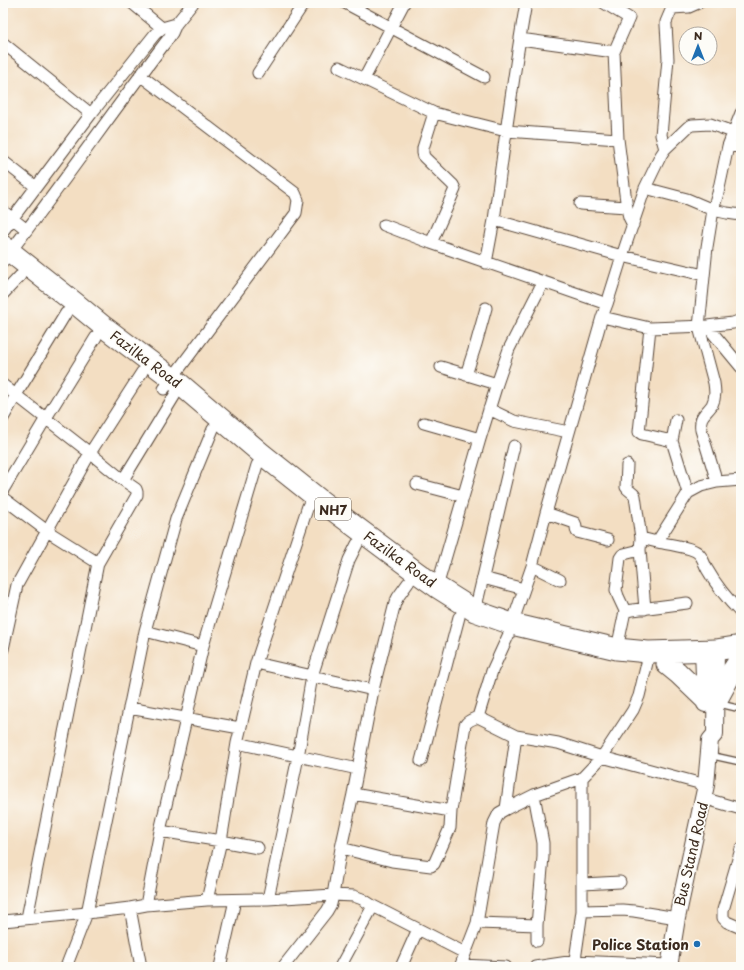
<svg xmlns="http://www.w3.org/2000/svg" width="744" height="970" viewBox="0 0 744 970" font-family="'Playpen Sans',sans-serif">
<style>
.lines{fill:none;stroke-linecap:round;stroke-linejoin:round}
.lane-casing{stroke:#574537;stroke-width:8}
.street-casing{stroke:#574537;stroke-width:13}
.secondary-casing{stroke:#574537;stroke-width:18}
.highway-casing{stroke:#574537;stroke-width:23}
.lane{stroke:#fff;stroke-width:5.5}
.street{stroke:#fff;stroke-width:11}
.secondary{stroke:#fff;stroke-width:16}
.highway{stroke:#fff;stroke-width:21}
.poi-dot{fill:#1f6fb2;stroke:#fdfcf7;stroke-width:1.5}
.labels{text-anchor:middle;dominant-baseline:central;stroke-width:3.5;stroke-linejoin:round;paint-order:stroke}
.shield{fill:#fdfcf7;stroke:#75695f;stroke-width:1}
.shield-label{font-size:13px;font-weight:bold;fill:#3b2a1e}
.street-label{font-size:14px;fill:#3b2a1e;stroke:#fdfcf7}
.poi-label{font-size:14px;font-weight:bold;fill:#3b2a1e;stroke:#fdfcf7;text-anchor:end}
</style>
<rect width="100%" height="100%" fill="#fdfcf7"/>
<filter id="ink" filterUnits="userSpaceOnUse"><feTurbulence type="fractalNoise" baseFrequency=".025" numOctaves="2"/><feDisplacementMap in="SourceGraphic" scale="8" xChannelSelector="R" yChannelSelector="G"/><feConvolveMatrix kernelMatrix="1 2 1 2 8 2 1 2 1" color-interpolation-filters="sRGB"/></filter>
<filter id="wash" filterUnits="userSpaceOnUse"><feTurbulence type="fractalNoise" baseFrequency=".012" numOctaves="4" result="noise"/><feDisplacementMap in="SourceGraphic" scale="16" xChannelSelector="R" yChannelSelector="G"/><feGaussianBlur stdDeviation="0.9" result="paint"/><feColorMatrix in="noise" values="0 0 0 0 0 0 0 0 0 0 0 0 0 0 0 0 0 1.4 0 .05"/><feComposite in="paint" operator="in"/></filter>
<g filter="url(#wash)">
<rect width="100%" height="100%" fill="#f3dec2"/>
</g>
<g filter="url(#ink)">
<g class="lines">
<g class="lane-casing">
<path id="lane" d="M720 704 741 709
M709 755 741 762"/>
</g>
<g class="street-casing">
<path id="street" d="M132 3 162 28
M345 3 484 77
M526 3C513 75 504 147 494 220L622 256 704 275
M604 3 629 18 614 52 618 139 627 209 629 217 633 225
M520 39 614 52
M3 43 91 114
M339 67 434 113 506 131 618 139
M258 73 304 3
M140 75 295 193 298 200 296 213 164 389
M364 79 404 3
M728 146 741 147
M665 149 661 135 668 59 666 25V22L672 8 689 7 698 3
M3 161 36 187
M645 188 687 199 713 210 727 213 741 215
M580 204 627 207
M3 211 27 230
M384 225 431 243 607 304
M3 231 91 114 155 34 162 28 176 24
M431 243 455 189 453 185 424 157 423 153V148L434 113
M3 261C60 188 112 112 168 39L172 33 176 24 193 3
M486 263 494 220
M3 294 20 276
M602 317 650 328 707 326 733 323 741 320
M707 326 741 367
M650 328 639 432 642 434 672 441
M441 367 497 384
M466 375 476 344 486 308
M3 385 90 453 123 480
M489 409 514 421 569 432
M3 418 16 395 66 313
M424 423 480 439
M627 465 626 487C628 491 633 492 635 496L641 538 640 550 645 609
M717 482 701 430C699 415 705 415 712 405 716 397 715 390 714 383L699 327 707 247 713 210 718 193 728 146 741 113
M417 484 463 496
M3 490 46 418 96 337
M688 493 701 486 717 482 741 480
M3 498 47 531 98 563
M546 513 575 523C577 526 575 529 577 532L608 540
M641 538 657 542 688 493 672 441 676 420
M657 542C666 544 692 547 698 553 703 557 704 564 707 569 716 585 728 600 741 613
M532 566 560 580
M483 578 524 589
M437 587 480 439 497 384 509 349 543 282
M475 611 514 446
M625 611 618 596 616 590 620 558 622 555 624 554 640 550
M512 624 532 566 546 513 602 317 607 304 622 256 645 188 661 155 665 149 688 127 692 125 710 124 733 132
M145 631 203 646
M3 649 17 585 90 453 142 372
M617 649 625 611 687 603
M256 663 373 690
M129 708 240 728
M516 736 558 743 602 757 633 710 639 696 647 663
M237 743 358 769
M421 761 459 617
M353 794 451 811 465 725C468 720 473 719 478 717
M534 795 543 843V857L537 925V941
M703 798 741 809
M506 809 516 736 478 717 492 671 508 636
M160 831 221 841 258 848
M341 848 392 861 431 866 434 864 450 828 451 811
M741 849 723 910V918L727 922 741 928
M583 884 620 882
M268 899 298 757 312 676 349 560 357 544
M207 900 221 841 237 743 256 663 308 506
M146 905 160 831 203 646 257 465
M130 908 141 967
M582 911 622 910 634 911 677 918
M27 918 98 563 137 495V492L136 489 123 480 181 385
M3 921 87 913 130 908 146 905 207 900 268 899 333 895 354 896 362 899 373 906 418 929 465 953
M477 923 537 925
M461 965 506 967
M66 967 87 913 145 631 176 519 213 429
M220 967 235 900
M283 967 327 911 331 904 333 895 341 848 353 794 373 690 395 603 398 597 408 583
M340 967 373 906
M401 967 418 929
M460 967 477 923 494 823 499 813 506 809 534 795 582 778 602 757 706 785
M535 967 575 961 669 965 675 967
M574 967 582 911V778"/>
</g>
<g class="secondary-casing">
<path id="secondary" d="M703 650 705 704
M669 967 677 918 706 785 710 740 715 734 716 650"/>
</g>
<g class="highway-casing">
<path id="highway" d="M3 246 75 303 104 327 181 385 262 454 321 501 416 572 437 587 475 611 512 624 617 649 648 652 716 650 741 646
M667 664 678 673 704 698
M715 703 733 670 741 658"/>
</g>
<use href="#lane" class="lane"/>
<use href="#street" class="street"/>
<use href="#secondary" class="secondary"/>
<use href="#highway" class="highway"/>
</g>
</g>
<circle class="poi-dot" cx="697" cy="944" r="4"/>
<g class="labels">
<rect class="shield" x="315" y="498" width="36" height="22" rx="3"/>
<g class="shield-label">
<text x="333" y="509">NH7</text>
</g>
<g class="street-label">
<text transform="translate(146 359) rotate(37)">Fazilka Road</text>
<text transform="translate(400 559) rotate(36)">Fazilka Road</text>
<text transform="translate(691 854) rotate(-77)">Bus Stand Road</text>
</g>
<g class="poi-label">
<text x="689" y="944">Police Station</text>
</g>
</g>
<rect width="744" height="970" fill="none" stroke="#fdfcf7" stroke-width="16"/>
<g transform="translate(698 46)"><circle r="19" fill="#fdfcf7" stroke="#afa8a0"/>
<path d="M0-3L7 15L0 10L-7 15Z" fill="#1f6fb2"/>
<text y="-6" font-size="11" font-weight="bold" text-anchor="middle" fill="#3b2a1e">N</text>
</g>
</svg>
